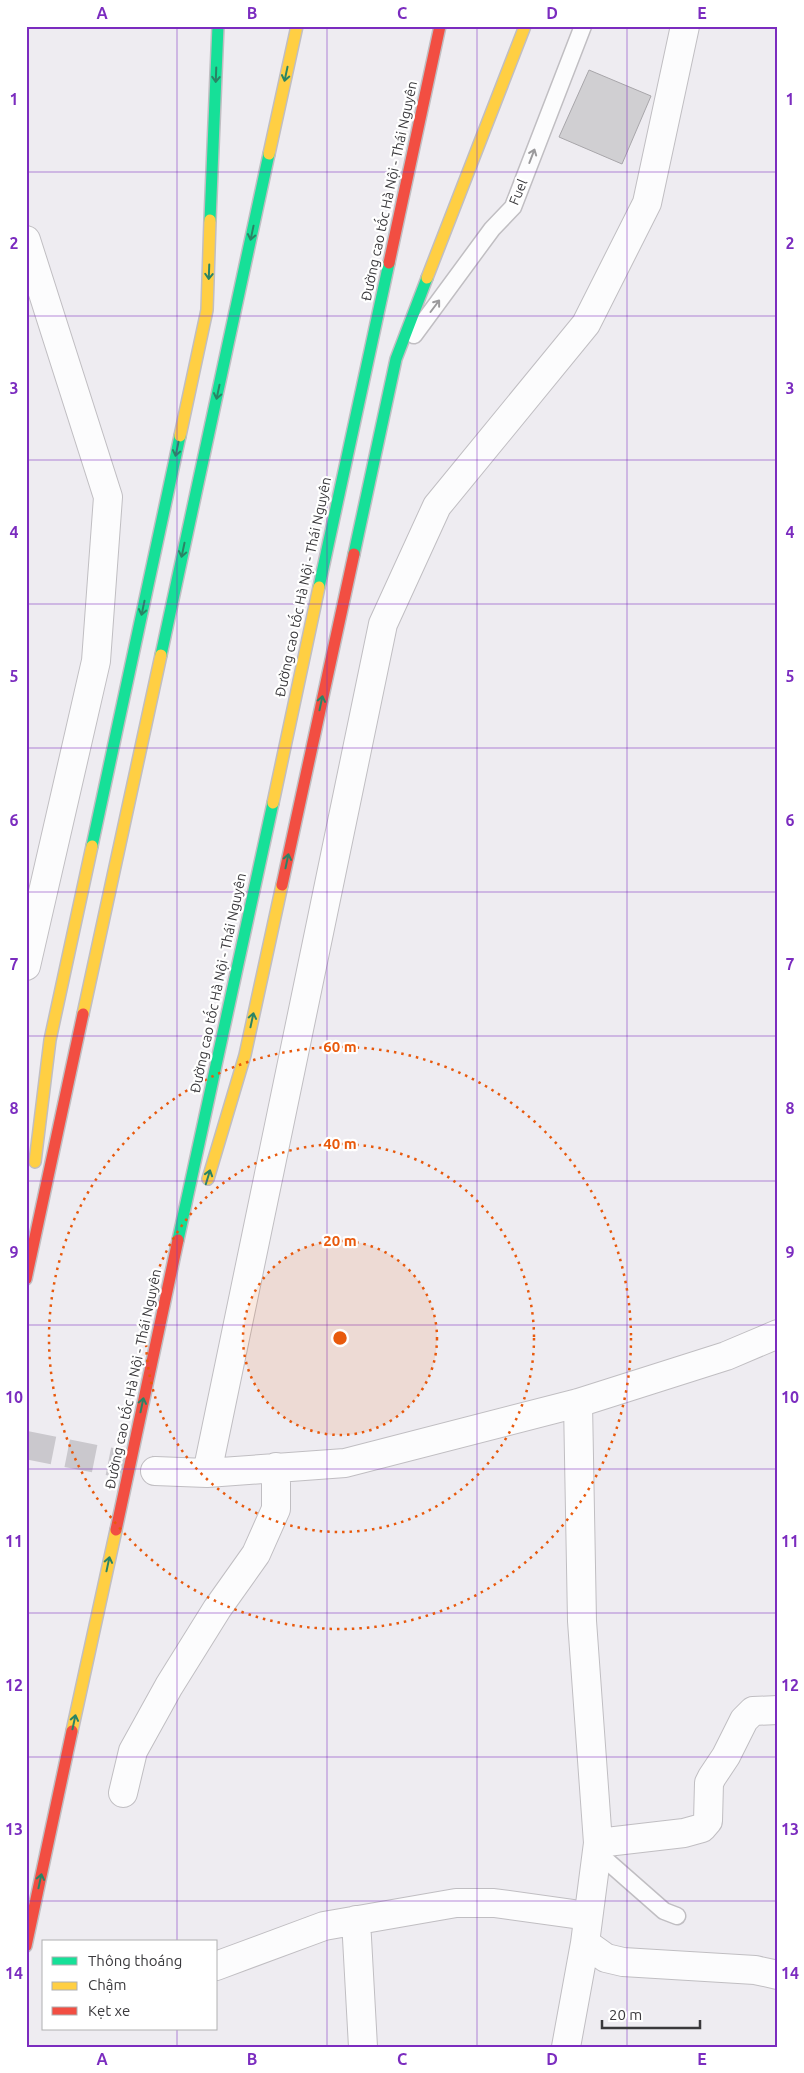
<svg xmlns="http://www.w3.org/2000/svg" width="804" height="2073" viewBox="0 0 804 2073" font-family="Ubuntu,sans-serif">
<style>
.building{fill:#d0cfd2;stroke:#a8a6aa}
.lines{fill:none;stroke-linecap:round;stroke-linejoin:round}
.street-tunnel{stroke:#cac8cd;stroke-width:28;stroke-dasharray:28 14;stroke-linecap:butt}
.lane-casing{stroke:#c0bec2;stroke-width:19}
.street-casing{stroke:#c0bec2;stroke-width:30}
.fast-casing{stroke:#c0bec2;stroke-width:14}
.slow-casing{stroke:#c0bec2;stroke-width:14}
.jam-casing{stroke:#c0bec2;stroke-width:14}
.lane{stroke:#fcfcfd;stroke-width:16}
.street{stroke:#fcfcfd;stroke-width:28}
.fast{stroke:#16e098;stroke-width:11}
.slow{stroke:#ffcf43;stroke-width:11}
.jam{stroke:#f24e42;stroke-width:11}
.oneway{stroke:#2a8465}
.oneway2{stroke:#9b9a9c}
.grid{fill:none;stroke:#7b2cbf;stroke-width:1;stroke-opacity:0.55}
.ring{fill:none;stroke:#e8590c;stroke-width:2.5;stroke-dasharray:2.5 5}
.labels{text-anchor:middle;dominant-baseline:central;stroke-width:4.5;stroke-linejoin:round;paint-order:stroke}
.street-label{font-size:14px;fill:#3a393c;stroke:#fff}
.centre{fill:#e8590c;stroke:#fff;stroke-width:2.5}
.ring-label{font-size:15px;text-anchor:middle;font-weight:bold;fill:#e8590c;stroke:#fff;stroke-width:4.5;stroke-linejoin:round;paint-order:stroke}
.neatline{fill:none;stroke:#7b2cbf;stroke-width:2}
.grid-label{font-size:16px;text-anchor:middle;font-weight:bold;fill:#7b2cbf}
</style>
<rect width="100%" height="100%" fill="#eeecf1"/>
<path class="building" d="M589 70 651 96 622 164 559 137Z"/>
<g class="lines">
<path class="street-tunnel" d="M26 1445 152 1470"/>
<g class="lane-casing">
<path id="lane" d="M414 335 492 229 513 207 583 26
M598 1853 664 1911 677 1916"/>
</g>
<g class="street-casing">
<path id="street" d="M26 240 108 497 96 661 26 966
M155 1471 207 1473 345 1463 578 1403 726 1356 778 1334
M207 1473 383 624 437 506 586 324 647 203 685 26
M123 1793 133 1751 169 1686 217 1609 256 1554 276 1509V1467
M598 1843 684 1833 702 1828 708 1821 709 1783 712 1777 726 1756 744 1720 753 1711 778 1710
M356 1920 363 2047
M585 1943 606 1958 623 1962 755 1970 778 1975
M216 1966 324 1926 456 1903H494L588 1916
M566 2047 585 1943 598 1843 582 1621 578 1403"/>
</g>
<g class="fast-casing">
<path id="fast" d="M210 220 218 26
M354 554 396 359 427 278
M319 587 389 263
M161 655 269 154
M92 846 180 436
M178 1240 273 803"/>
</g>
<g class="slow-casing">
<path id="slow" d="M269 154 297 26
M427 278 525 26
M180 436 207 310 210 220
M273 803 319 587
M83 1014 161 655
M35 1162 50 1040 92 846
M208 1179 245 1055 282 885
M72 1731 116 1530"/>
</g>
<g class="jam-casing">
<path id="jam" d="M389 263 440 26
M282 885 354 554
M26 1279 83 1014
M116 1530 178 1240
M26 1946 72 1731"/>
</g>
<use href="#lane" class="lane"/>
<use href="#street" class="street"/>
<use href="#fast" class="fast"/>
<use href="#slow" class="slow"/>
<use href="#jam" class="jam"/>
</g>
<defs><path id="oneway-shaft" d="M-6 0H5M1.5-3L5.5 0L1.5 3" fill="none" stroke-width="1.6" stroke-linecap="round" stroke-linejoin="round" transform="scale(1.25)"/></defs>
<g class="oneway">
<use href="#oneway-shaft" transform="translate(286 74) rotate(102)"/>
<use href="#oneway-shaft" transform="translate(216 75) rotate(92)"/>
<use href="#oneway-shaft" transform="translate(252 233) rotate(102)"/>
<use href="#oneway-shaft" transform="translate(209 272) rotate(92)"/>
<use href="#oneway-shaft" transform="translate(218 392) rotate(102)"/>
<use href="#oneway-shaft" transform="translate(177 449) rotate(102)"/>
<use href="#oneway-shaft" transform="translate(183 550) rotate(102)"/>
<use href="#oneway-shaft" transform="translate(143 608) rotate(102)"/>
<use href="#oneway-shaft" transform="translate(321 703) rotate(-78)"/>
<use href="#oneway-shaft" transform="translate(287 861) rotate(-78)"/>
<use href="#oneway-shaft" transform="translate(252 1020) rotate(-78)"/>
<use href="#oneway-shaft" transform="translate(208 1177) rotate(-73)"/>
<use href="#oneway-shaft" transform="translate(142 1405) rotate(-78)"/>
<use href="#oneway-shaft" transform="translate(108 1564) rotate(-78)"/>
<use href="#oneway-shaft" transform="translate(74 1722) rotate(-78)"/>
<use href="#oneway-shaft" transform="translate(40 1881) rotate(-78)"/>
</g>
<g class="oneway2">
<use href="#oneway-shaft" transform="translate(532 156) rotate(-69)"/>
<use href="#oneway-shaft" transform="translate(435 306) rotate(-53)"/>
</g>
<path class="grid" d="M177 26V1942M327 26V2047M477 26V2047M627 26V2047M26 172H778M26 316H778M26 460H778M26 604H778M26 748H778M26 892H778M26 1036H778M26 1181H778M26 1325H778M26 1469H778M26 1613H778M26 1757H778M26 1901H778M177 2029V2047"/>
<circle cx="340" cy="1338" r="97" fill="#e8590c" fill-opacity=".12"/>
<g class="ring">
<circle cx="340" cy="1338" r="97"/>
<circle cx="340" cy="1338" r="194"/>
<circle cx="340" cy="1338" r="291"/>
</g>
<g class="labels">
<g class="street-label">
<text transform="translate(389 191) rotate(-78)">Đường cao tốc Hà Nội - Thái Nguyên</text>
<text transform="translate(518 192) rotate(-67)">Fuel</text>
<text transform="translate(303 587) rotate(-78)">Đường cao tốc Hà Nội - Thái Nguyên</text>
<text transform="translate(218 983) rotate(-78)">Đường cao tốc Hà Nội - Thái Nguyên</text>
<text transform="translate(133 1379) rotate(-78)">Đường cao tốc Hà Nội - Thái Nguyên</text>
</g>
</g>
<circle cx="340" cy="1338" r="8" class="centre"/>
<g class="ring-label">
<text x="340" y="1052">60 m</text>
<text x="340" y="1149">40 m</text>
<text x="340" y="1246">20 m</text>
</g>
<rect width="804" height="2073" fill="none" stroke="#ffffff" stroke-width="55"/>
<rect x="42" y="1940" width="175" height="90" fill="#ffffff" stroke="#b0b0b1"/>
<rect x="52" y="1957" width="25" height="8" fill="#16e098" stroke="#b0b0b1"/>
<text x="88" y="1966" font-size="15" fill="#3a393c">Thông thoáng</text>
<rect x="52" y="1982" width="25" height="8" fill="#ffcf43" stroke="#b0b0b1"/>
<text x="88" y="1990" font-size="15" fill="#3a393c">Chậm</text>
<rect x="52" y="2007" width="25" height="8" fill="#f24e42" stroke="#b0b0b1"/>
<text x="88" y="2016" font-size="15" fill="#3a393c">Kẹt xe</text>
<path d="M602 2020v8h98v-8" fill="none" stroke="#3a393c" stroke-width="2.5"/>
<text x="609" y="2020" font-size="15" fill="#3a393c" stroke="#ffffff" stroke-width="4" paint-order="stroke">20 m</text>
<rect x="28" y="28" width="748" height="2018" class="neatline"/>
<g class="grid-label">
<text x="102" y="19">A</text>
<text x="252" y="19">B</text>
<text x="402" y="19">C</text>
<text x="552" y="19">D</text>
<text x="702" y="19">E</text>
<text x="14" y="105">1</text>
<text x="790" y="105">1</text>
<text x="14" y="249">2</text>
<text x="790" y="249">2</text>
<text x="14" y="394">3</text>
<text x="790" y="394">3</text>
<text x="14" y="538">4</text>
<text x="790" y="538">4</text>
<text x="14" y="682">5</text>
<text x="790" y="682">5</text>
<text x="14" y="826">6</text>
<text x="790" y="826">6</text>
<text x="14" y="970">7</text>
<text x="790" y="970">7</text>
<text x="14" y="1114">8</text>
<text x="790" y="1114">8</text>
<text x="14" y="1258">9</text>
<text x="790" y="1258">9</text>
<text x="14" y="1403">10</text>
<text x="790" y="1403">10</text>
<text x="14" y="1547">11</text>
<text x="790" y="1547">11</text>
<text x="14" y="1691">12</text>
<text x="790" y="1691">12</text>
<text x="14" y="1835">13</text>
<text x="790" y="1835">13</text>
<text x="14" y="1979">14</text>
<text x="790" y="1979">14</text>
<text x="102" y="2065">A</text>
<text x="252" y="2065">B</text>
<text x="402" y="2065">C</text>
<text x="552" y="2065">D</text>
<text x="702" y="2065">E</text>
</g>
</svg>
